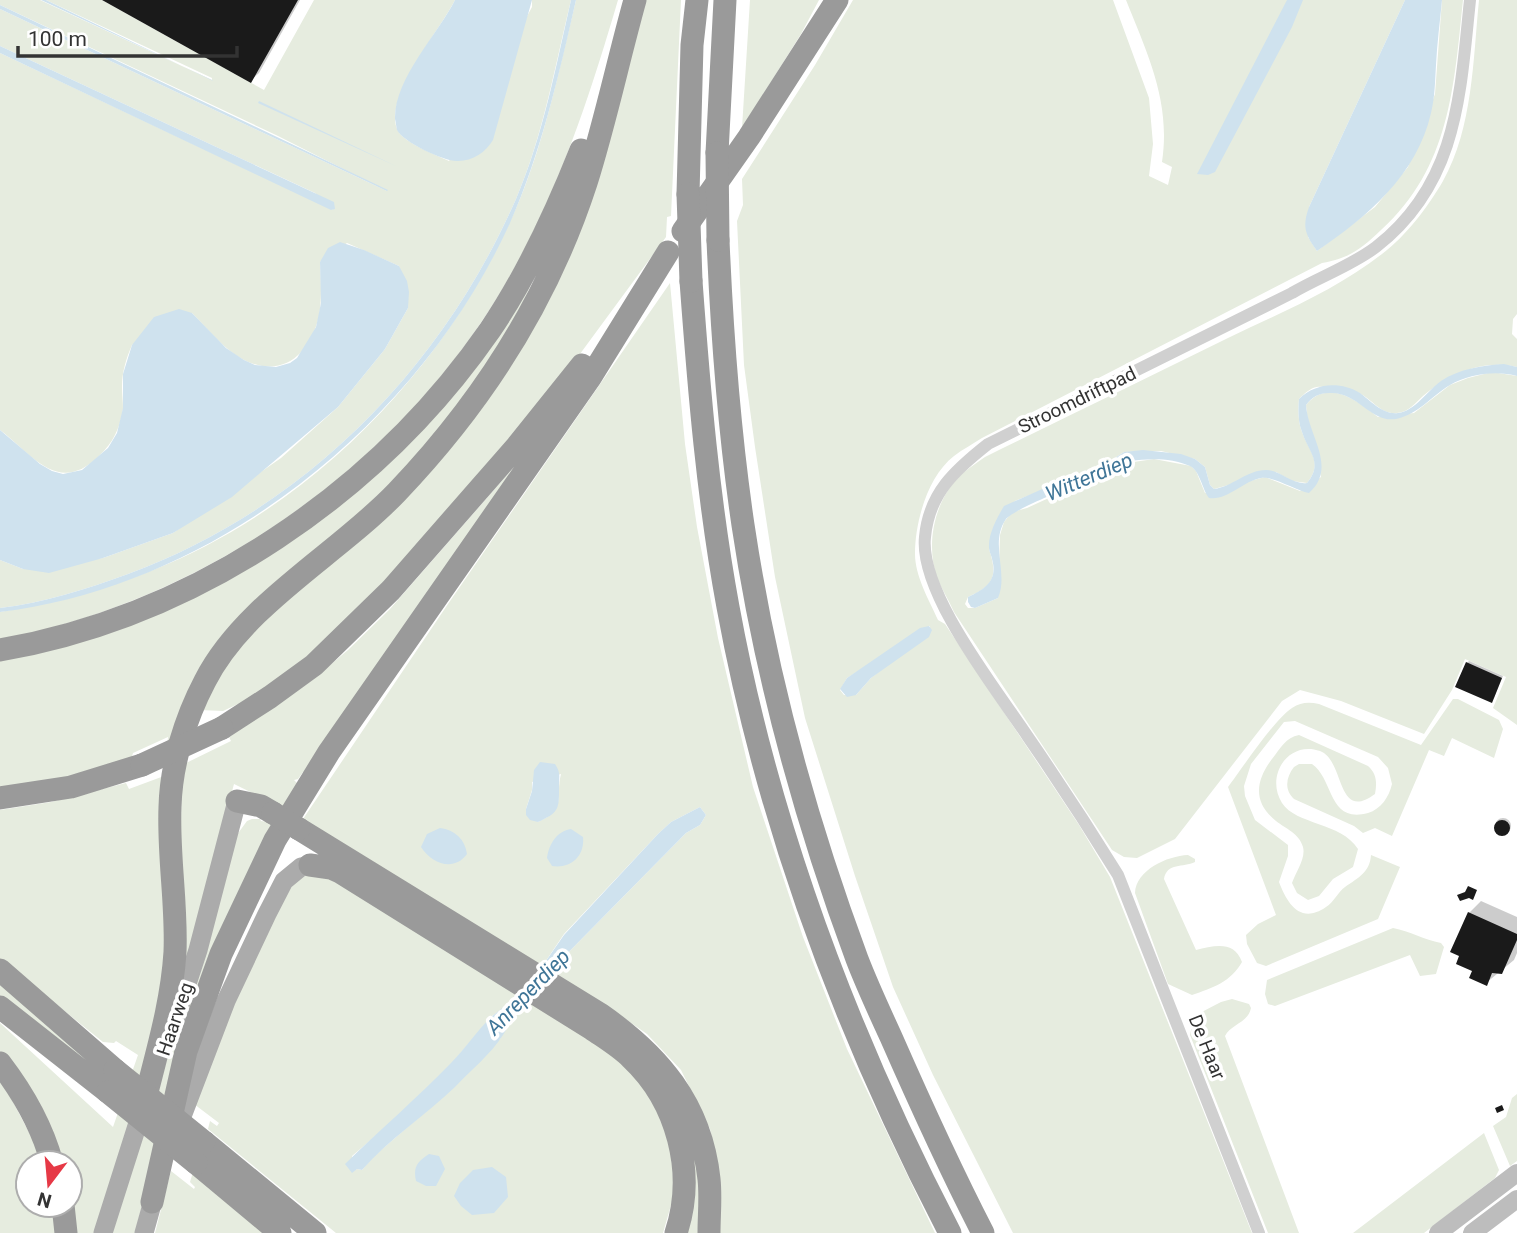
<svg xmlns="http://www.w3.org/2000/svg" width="1517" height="1233" viewBox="0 0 1517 1233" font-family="Roboto,sans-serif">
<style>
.green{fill:#e6ecdf;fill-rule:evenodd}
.water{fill:#cfe2ee}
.shadow{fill:#0003}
.building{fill:#1a1a1a}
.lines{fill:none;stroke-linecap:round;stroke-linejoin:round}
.street{stroke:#d0d0d0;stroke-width:12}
.secondary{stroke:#bdbdbd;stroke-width:18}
.primary{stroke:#ababab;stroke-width:19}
.highway{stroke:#9a9a9a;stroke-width:23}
.highway-bridge{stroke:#9a9a9a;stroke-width:23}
.labels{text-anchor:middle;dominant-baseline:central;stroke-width:7;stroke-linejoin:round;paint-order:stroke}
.street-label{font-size:19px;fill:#333;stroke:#fff}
.water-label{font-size:21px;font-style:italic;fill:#3f7597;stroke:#fff}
</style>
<rect width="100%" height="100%" fill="#fff"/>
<path class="green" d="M0 0H40L212 80V78L46 0H102L264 90 314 0H455C442 27 381 101 398 131 405 143 436 155 449 161L532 7V0H571C555 66 543 136 516 199 441 370 304 509 128 574 87 589 43 603 0 608V560L23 569 103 558 173 533 281 458 338 407 385 349 408 308 399 266 347 243 320 262C321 280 322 299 319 316 310 354 283 379 244 360 223 349 208 329 192 313L132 345C126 359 122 372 122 387 122 394 123 402 123 409 120 428 113 443 99 456 58 496 33 455 0 430V53L333 210 315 193 0 46V9L387 191 276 135 0 5Z
M576 0H618C593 85 566 169 525 248 423 449 221 596 0 640V612C52 603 103 590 153 570 318 504 452 362 520 199 546 135 560 66 576 0Z
M645 0H681L671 216 667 217 666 237 527 426 355 618 242 709 238 704 223 711 199 710 224 663 503 369Z
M750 0H819L801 34 742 128Z
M853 0H1113L1149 98 1153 144 1149 176 1168 185 1172 167 1162 162C1171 102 1148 55 1126 0H1405L1309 207 1308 237 1317 251 1375 207 1408 167 1435 94 1442 0H1463C1454 86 1450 168 1381 230 1361 249 1350 258 1322 263L982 438C973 444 963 449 954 456 928 476 915 521 915 554 915 576 929 600 938 620L945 624 1079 825 1110 877 1252 1233H1013L933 1075 893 987 855 876 805 718 775 577 755 447 744 365 737 221 743 205 742 179 815 65ZM930 626V631L871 678 856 695H844L840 690 847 678Z
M1479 0H1517V314L1513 319 1512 334 1517 339V367C1483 359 1449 374 1423 396 1415 403 1409 412 1397 413 1381 415 1372 399 1359 393 1354 391 1323 386 1317 387 1310 388 1304 394 1299 399 1298 409 1298 423 1302 432 1309 452 1324 462 1307 483L1292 481 1276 472 1214 489 1210 485 1205 467 1195 459 1161 451 1124 452 1086 477 1071 479 1015 501 989 549C998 576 994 586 968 597L965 604 968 608H975L998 598 1000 535 1004 522 1012 512 1027 508 1064 491 1086 487 1120 464 1154 459 1191 466 1196 471 1205 493 1265 477 1300 491 1321 477 1307 415 1306 405C1328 378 1358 401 1378 417L1414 413 1450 385 1468 378 1492 372 1517 376V725L1493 708 1506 677 1465 659 1452 690 1424 734 1341 701 1300 690 1282 701 1175 839 1137 858 1124 857 1112 850 954 612C949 601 942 589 937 578 925 543 935 497 963 473 970 467 978 462 985 457 1066 417 1147 378 1228 338 1280 313 1336 290 1382 254 1406 236 1428 207 1443 181 1473 127 1473 60 1479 0Z
M564 208 504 347 423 457 260 605 179 729 171 937 154 1043 96 1233H71L70 1163H57L0 1056V1023L113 1127 138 1055 116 1041 114 1043 103 1042 0 959V810L51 802 126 783 129 789 164 776 168 737 133 753 130 763 0 793V657L103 630 392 456Z
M670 283 685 444 697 527 718 638 753 787 803 937 847 1049 935 1233H718L720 1178 710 1129 681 1070 647 1034 598 1000 549 972 686 833 700 825 706 815 700 807 671 822 658 834 564 934 541 968 301 822 448 604ZM561 774C555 798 567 809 538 822L526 809 532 790V782Z
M520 460 306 774 303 772 298 779 294 780 299 785 285 809 234 784 178 993 182 765 231 741 229 737 233 734 311 681 348 650 390 609Z
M1453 699H1458L1499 720 1503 729 1494 758 1452 738 1444 756 1429 750 1392 836 1375 828 1363 833 1354 826 1294 799C1284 790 1286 777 1294 767L1299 764H1312C1334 779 1328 824 1368 813 1381 809 1389 797 1392 784L1388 768 1378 757 1295 721 1284 722 1251 764 1244 786 1245 796 1255 820 1288 845V856L1279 882C1287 903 1300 925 1326 907 1334 902 1338 892 1345 887 1358 878 1370 872 1371 855L1400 867 1378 919 1266 966 1257 963 1247 944 1246 935 1258 924 1276 915 1228 787C1243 767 1274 720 1292 708 1301 702 1309 702 1319 704L1421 745Z
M1299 735 1368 766C1377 774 1377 783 1375 794 1336 823 1345 760 1320 751 1288 740 1265 776 1282 803 1296 825 1341 822 1358 849L1353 867 1333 879 1319 896 1308 900 1297 893 1292 883C1296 872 1306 858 1303 847 1299 833 1286 829 1276 821 1252 802 1256 780 1272 759 1280 749 1286 737 1299 735Z
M252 819H260L261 821 268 822 275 826 172 1086 135 1233H112C152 1100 198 969 236 836L247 821Z
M1188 855 1195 859V862C1183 868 1167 862 1164 879L1196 950C1214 946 1234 940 1242 962 1231 982 1212 988 1192 995L1168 984 1135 893C1136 870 1167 856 1188 855Z
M304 874 334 878 519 994 508 1005 492 1016 453 1062 392 1122 352 1156V1172L357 1169 362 1170 373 1157 454 1087 500 1039 512 1016 526 999 541 1003 631 1070 661 1115 674 1166 673 1198 663 1233H336L208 1129 210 1121 217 1126 219 1123 194 1104 218 1039 287 888Z
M1393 928C1410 931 1424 940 1441 943L1444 947 1436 974 1420 976 1410 955 1275 1006 1268 1004 1265 994 1267 980Z
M0 979 110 1079 0 1001Z
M1232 999 1249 1004 1251 1008C1248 1023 1231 1024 1225 1036L1299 1233H1268L1190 1035 1194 1016 1221 1002Z
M0 1077 45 1163H28V1205H56L60 1233H0Z
M1517 1094V1161L1510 1166 1493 1126 1506 1117 1512 1098Z
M685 1124 698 1159 701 1194 700 1233H685Z
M1484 1133 1499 1170 1495 1178 1424 1233H1353Z
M194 1169 272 1233H155L171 1171 194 1189 195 1187 190 1182Z"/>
<path class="water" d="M41 0H46L213 81 212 80Z
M455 0H532L493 140C486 152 473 161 458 161 445 162 403 142 397 130 396 126 396 123 395 119 394 79 438 34 455 0Z
M571 0H576C559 75 541 153 510 223 420 421 218 585 0 612V608C43 603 87 589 128 574 304 509 441 370 516 199 543 136 556 66 571 0Z
M1287 0H1303L1292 27 1215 172 1208 175 1197 174Z
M1405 0H1442C1440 22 1437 43 1436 65 1435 81 1435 97 1431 113 1417 175 1367 217 1317 251 1305 234 1302 227 1309 207Z
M0 5 388 190 387 191 0 9Z
M0 46 334 202 335 209 331 210 0 53Z
M259 101 398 167 258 103Z
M340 242 364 250 399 266 407 281 409 292 408 308 385 349 338 407 232 497 173 533 103 558 49 573 23 569 0 560V430L40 464 52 471 63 474 82 470 108 448 117 433 123 408V374L132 345 154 317 179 309 192 313 226 348 244 360 255 365 276 367 290 363 297 358 316 327 321 303 320 262 328 248Z
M1504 364 1517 367V376C1496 370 1469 374 1450 385 1430 397 1419 414 1396 419 1370 423 1358 391 1329 393 1319 393 1312 397 1306 405 1308 436 1338 467 1309 493 1295 490 1273 476 1261 478 1243 481 1227 501 1209 498 1202 489 1200 471 1190 466 1173 458 1149 458 1131 461 1115 464 1104 478 1089 485 1081 489 1072 488 1063 491 1052 494 1011 512 1006 519 989 543 1009 573 998 598L975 608 971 607 968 602V597C986 589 998 580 992 559 992 557 989 551 989 548 988 534 997 518 1004 506L1058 482 1086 477 1124 452 1143 450 1181 454 1195 459 1205 467 1210 485 1214 489C1232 487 1247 470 1266 470 1281 470 1291 485 1307 483 1324 462 1308 452 1302 432 1298 423 1298 409 1299 399 1315 383 1340 381 1360 393 1371 401 1383 415 1398 413 1415 411 1427 391 1441 381 1459 369 1483 365 1504 364Z
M929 626 932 630 929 637 871 678 856 695 847 697 840 689 847 678 920 628Z
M540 762 555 764C561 773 559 776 559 786 559 808 560 812 538 822L530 820 526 815V809L532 791 534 770Z
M700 807 706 815 700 825 686 833 549 972 541 968 564 935 658 834 671 822Z
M440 828C455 830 465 839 467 854 454 872 432 864 421 847L427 834Z
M571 829 583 837C585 856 571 869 552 866L547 858C549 844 557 831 571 829Z
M519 994 526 999C515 1010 511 1022 503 1035 491 1054 470 1071 455 1087 425 1116 389 1139 362 1170L357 1169 352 1173 345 1164C380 1130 417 1098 451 1063 465 1049 476 1032 490 1018 499 1010 510 1003 519 994Z
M429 1154 439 1156 445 1169 436 1186H426L416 1181C413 1167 417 1162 429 1154Z
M492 1167 506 1177 508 1197 494 1213 472 1215 461 1206 454 1196 460 1183 473 1170Z"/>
<path class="shadow" d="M105 0H300L259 73 250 81Z
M1469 661 1503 676 1494 698 1467 663Z
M1495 826a8 8 0 1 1 16 0a8 8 0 1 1-16 0Z
M1481 901 1517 917V953L1514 960 1486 983 1474 970 1469 913Z"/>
<path class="building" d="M102 0H298L251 83Z
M1466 662 1502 678 1492 703 1455 687Z
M1494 828a8 8 0 1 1 16 0a8 8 0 1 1-16 0Z
M1468 886 1477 890 1473 900 1469 898 1460 901 1457 895 1465 892Z
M1468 912 1517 934V940L1502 974 1492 973 1487 986 1469 978 1472 971 1456 964 1459 956 1450 952Z
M1502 1105 1504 1110 1497 1113 1495 1108Z"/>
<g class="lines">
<path class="street" d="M1259 1233 1118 875C1089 828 1059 782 1028 737 997 690 919 593 925 537 929 493 955 470 988 444L1292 293C1319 277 1351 266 1376 247 1458 183 1460 95 1470 0"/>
<path class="secondary" d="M1438 1233 1517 1173
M1472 1233 1517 1199"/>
<path class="primary" d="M171 1033 198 950 237 801
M176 1132 226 1001 267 914 284 881 301 867 310 865
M103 1233 144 1104
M144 1233 156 1190"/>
<path class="highway" d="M717 153 725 0
M688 194 692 45 697 0
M683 231 749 137 837 0
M718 240C722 335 729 430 743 525 765 672 805 819 857 959 867 985 879 1011 891 1037 920 1103 950 1169 983 1233
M691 281C699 390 708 499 728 607 768 825 848 1037 950 1233
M0 650C196 616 377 493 490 330 528 274 556 213 581 150
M222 728 270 697 314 665 391 590 517 446 582 365
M0 798 71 787 142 765
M237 801 261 806 273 813
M299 829 600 1014C659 1055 701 1104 709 1179 711 1197 709 1215 709 1233
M310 865 331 868 340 872 592 1029C605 1038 620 1047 631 1058 678 1102 696 1173 676 1233
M0 970 115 1070
M0 1007 108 1092
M0 1063C23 1093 42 1126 52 1163
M145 1100C157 1052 172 1002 175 952 177 904 168 856 170 807 171 765 185 719 205 681 244 604 338 554 397 492 482 403 548 300 586 183 605 123 618 61 635 0
M204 1142 315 1233
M196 1163 280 1233
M152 1202 186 1051 221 954 275 840 329 752 590 378 668 252
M63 1205 66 1233"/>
<path class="highway-bridge" d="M717 153 718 240
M688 194 691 281
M142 765 222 728
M273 813 299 829
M115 1070 204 1142
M108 1092 196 1163"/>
</g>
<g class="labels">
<g class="street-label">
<text transform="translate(1077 400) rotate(-26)">Stroomdriftpad</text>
<text transform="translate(175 1019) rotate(-71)">Haarweg</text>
<text transform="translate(1207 1047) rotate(68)">De Haar</text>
</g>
<g class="water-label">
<text transform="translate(1089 477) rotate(-23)">Witterdiep</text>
<text transform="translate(528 992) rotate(-46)">Anreperdiep</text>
</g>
</g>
<g transform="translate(49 1184) rotate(196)"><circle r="33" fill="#ffffff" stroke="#adadad" stroke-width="2"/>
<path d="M0-5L12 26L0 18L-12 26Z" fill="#e63946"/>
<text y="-10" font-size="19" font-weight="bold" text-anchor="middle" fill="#333333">N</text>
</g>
<path d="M18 46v10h219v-10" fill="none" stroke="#333333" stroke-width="3.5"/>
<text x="28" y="46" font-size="21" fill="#333333" stroke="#ffffff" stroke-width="5" paint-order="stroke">100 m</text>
</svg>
